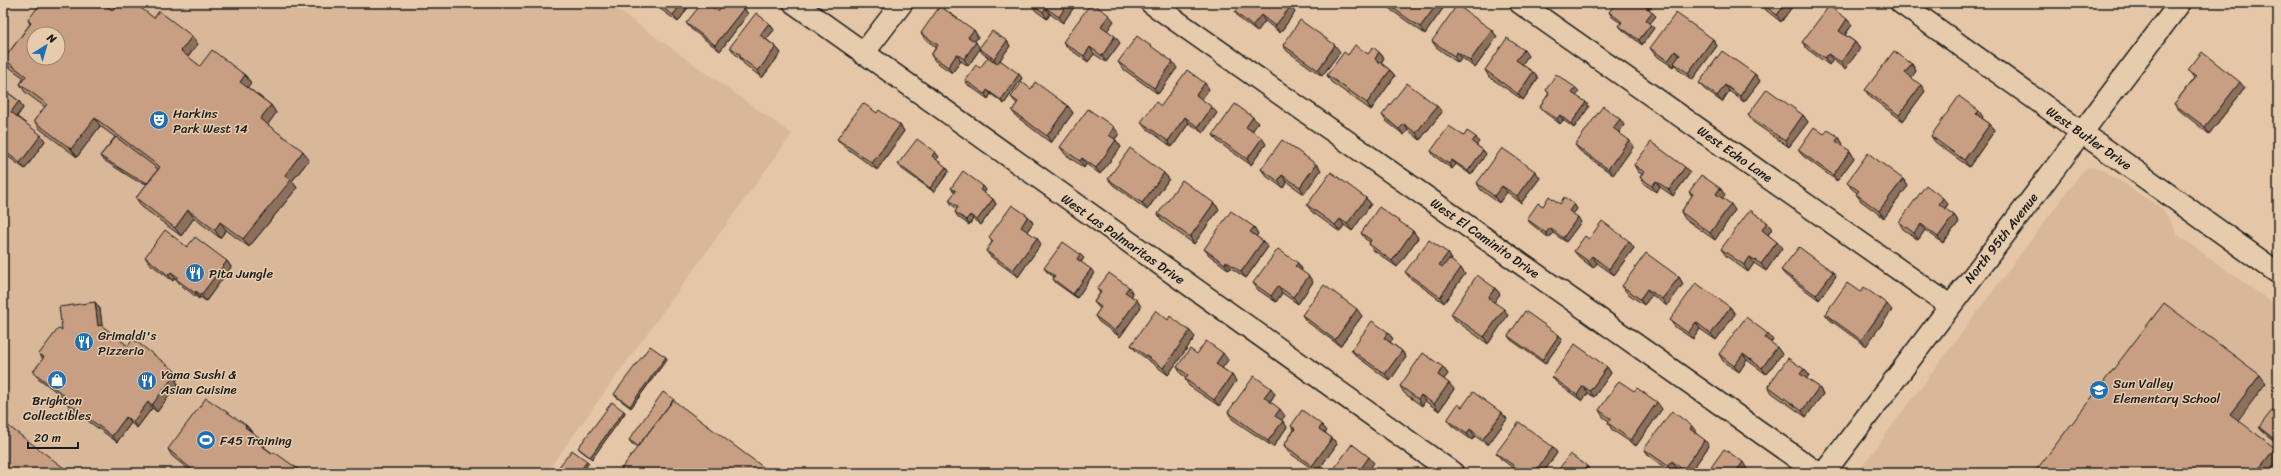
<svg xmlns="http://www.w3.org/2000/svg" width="2281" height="476" viewBox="0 0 2281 476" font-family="Sriracha,sans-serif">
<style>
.built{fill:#d8b899;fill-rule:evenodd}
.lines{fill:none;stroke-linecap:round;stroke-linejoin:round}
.minor-casing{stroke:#1c1c1c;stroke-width:24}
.minor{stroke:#e6ccad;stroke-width:21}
.wall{fill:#ac8970;stroke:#1c1c1c}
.shaded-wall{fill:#8c6f5b;stroke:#1c1c1c}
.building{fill:#c89f82;stroke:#1c1c1c;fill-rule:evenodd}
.labels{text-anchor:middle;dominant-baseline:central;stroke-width:3;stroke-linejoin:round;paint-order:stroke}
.poi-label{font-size:13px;fill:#1c1c1c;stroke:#e6ccad;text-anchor:start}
.street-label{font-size:13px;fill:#1c1c1c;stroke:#e6ccad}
</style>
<rect width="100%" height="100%" fill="#e5c7a7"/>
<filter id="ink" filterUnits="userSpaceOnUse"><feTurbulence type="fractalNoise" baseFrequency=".025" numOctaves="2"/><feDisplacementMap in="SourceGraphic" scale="8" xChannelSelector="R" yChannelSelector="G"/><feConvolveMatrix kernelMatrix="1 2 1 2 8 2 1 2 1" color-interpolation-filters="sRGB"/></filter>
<g filter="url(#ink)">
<path class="built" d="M3 3H608L792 134 546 473H3ZM34 34H58V58H34Z
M2088 167 2099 168 2163 209 2178 235 2278 307V473H1857L2081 173Z"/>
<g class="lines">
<g class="minor-casing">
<path id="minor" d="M794 3 1453 473
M1151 3 1818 473
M1520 3 1949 305
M1901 3 2278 273
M863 54 902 3
M1824 473 2180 3"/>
</g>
<use href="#minor" class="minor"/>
</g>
<path class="wall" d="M655 3H691L678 22 659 8Z
M1077 3 1063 23 1050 14 1047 19 1036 11 1031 4Z
M1585 3H1597L1593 9Z
M1757 3H1795L1781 22Z
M1387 4H1446L1425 34 1391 10Z
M744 8 748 14 720 51 691 29 686 23 718 11Z
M1649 9 1656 16 1650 23 1654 28 1642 45 1623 30 1619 26 1621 23 1612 17 1609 12Z
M112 10 154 18 198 44 188 57 200 66 245 75 251 83 247 87 271 105 276 113 267 125 309 160 292 181 297 188 249 247 226 230 220 238 194 218 181 236 142 207 136 198 147 184 135 180 102 159 100 156 115 137 100 126 77 157 40 129 34 121 45 107 25 92 20 84 24 78 9 67 4 59 30 24 28 20Z
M1235 12H1295L1280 33 1265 21 1257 32 1240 19Z
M1847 19 1852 25 1845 35 1855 42 1860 49 1845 69 1833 60 1829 65 1807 49 1802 42Z
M1114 21 1107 30 1120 43 1106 62 1094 54 1088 62 1068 48 1063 42Z
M769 23 774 30 766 39 776 47 781 53 762 78 744 64 740 58 735 54 730 47Z
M974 30 978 37 974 42 979 48 1007 41 1010 46 1000 60 1022 78 1004 104 991 94 988 99 968 85 965 80 980 68 997 63 982 53 980 49 968 66 961 61 952 73 935 61 931 55 936 47 926 40 921 33Z
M1492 30 1497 37 1475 68 1462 58 1458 63 1436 47 1432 41Z
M1713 39 1717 46 1692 80 1679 70 1675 64 1673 67 1655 55 1650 48Z
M1283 45 1340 52 1322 76 1287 51Z
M1379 52 1384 58 1381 63 1390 70 1395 76 1371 110 1331 82 1327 75 1348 55 1368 54Z
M1528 56 1522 64 1538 78 1523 100 1489 77 1485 70Z
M1118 62 1177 68 1158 94 1123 69Z
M1912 64 1916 71 1911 78 1925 91 1903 121 1870 97 1865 90Z
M2188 70 2245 88 2209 134 2179 110 2174 104 2194 78Z
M1755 74 1760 81 1744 102 1729 91 1722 102 1704 89 1699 83Z
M3 89 19 101 23 108 17 117 45 141 25 169 3 153Z
M1209 89 1202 99 1217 113 1203 133 1189 123 1172 147 1146 128 1141 122 1161 106Z
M1546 90 1579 93 1576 96 1589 107 1574 128 1563 120 1560 124 1543 111 1540 107 1549 94Z
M1011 97 1068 106 1073 113 1051 143 1017 117 1012 111 1017 104Z
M1442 112 1420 140 1408 130 1404 135 1386 121 1382 115Z
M877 113 900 125 904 131 877 170 842 145 837 139Z
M1748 115H1803L1808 122 1789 147 1753 122Z
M1983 117 1982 118 1990 124 1995 130 1969 167 1935 142 1931 136Z
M1258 123 1252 131 1266 144 1251 165 1218 142 1213 135Z
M1624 125 1619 133 1634 146 1613 175 1580 151 1575 145Z
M1119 134 1115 139 1121 147 1100 174 1086 164 1084 168 1065 154 1060 147Z
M1824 134 1843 144 1842 146 1850 151 1854 158 1837 181 1803 156 1798 150Z
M1464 136 1479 142 1476 145 1483 150 1486 154 1471 175 1456 164 1452 169 1434 156 1431 151Z
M935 152 939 157 936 160 946 167 949 171 934 192 902 169 898 164Z
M1316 164 1321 170 1304 194 1287 182 1283 188 1266 176 1261 169Z
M1634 165 1690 173 1673 196 1660 187 1656 192 1644 184 1640 177 1642 174 1638 172Z
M1535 171 1540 178 1521 203 1507 192 1499 203 1481 190 1477 183Z
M1164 173 1169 179 1147 210 1113 185 1108 179Z
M1903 179 1908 186 1884 218 1861 201 1856 194 1857 193 1851 188 1847 182Z
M983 186 986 190 984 193 993 199 996 204 981 225 973 219 969 225 958 217 955 212 957 209 952 205 949 200 955 193 951 188Z
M1720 188 1725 195 1722 198 1735 210 1715 240 1685 219 1681 212 1692 196 1689 192Z
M1366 198 1371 204 1352 231 1344 225 1340 232 1312 212 1307 205Z
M1214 203 1219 209 1194 244 1162 221 1158 214Z
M1560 204H1574L1577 209 1573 214 1581 222 1566 242 1553 233 1549 238 1530 223 1527 219 1543 206Z
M1948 204 1945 209 1954 215 1959 222 1943 243 1925 230 1918 240 1903 229 1899 222Z
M1028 216 1033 223 1027 231 1041 244 1018 277 991 257 986 251 992 242 989 237Z
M1254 227 1258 234 1256 236 1268 247 1246 278 1231 268 1229 270 1209 255 1204 249Z
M1772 229 1768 235 1782 248 1766 271 1754 263 1748 272 1726 256 1721 249Z
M1413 231 1418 238 1397 267 1373 250 1369 244 1370 242 1365 239 1361 233Z
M1589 239 1634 248 1614 275 1597 263 1593 268 1579 257 1574 251Z
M187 247 227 261 231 267 206 301 200 297 199 299 181 285 175 278 173 281 149 263 145 257Z
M1448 253 1452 260 1451 261 1465 274 1444 303 1410 278 1405 272Z
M1080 254 1084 258 1081 262 1094 273 1077 298 1056 283 1053 279 1054 277 1047 272 1044 268Z
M1298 263 1302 269 1301 271 1313 282 1298 304 1282 293 1276 302 1258 290 1253 283Z
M1781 270 1836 276 1819 300 1785 275Z
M1679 277 1683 284 1667 306 1652 295 1644 305 1627 293 1622 286Z
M1495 288 1500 294 1494 302 1508 315 1488 344 1455 320 1451 314Z
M1097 289 1133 294 1131 296 1137 300 1141 307 1120 337 1099 322 1095 316 1100 309 1094 302 1100 293Z
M95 302 100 309 102 327 128 346 174 370 179 377 176 381 178 384 157 412 152 408 137 428 131 423 117 442 70 408 66 401 67 400 38 378 33 372 43 359 39 354 62 330Z
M1730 307 1735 314 1716 340 1700 329 1693 339 1675 327 1670 320Z
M1892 310 1866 346 1830 320 1825 314Z
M1302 315 1362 316 1340 346 1306 321Z
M1168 320 1195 337 1168 375 1136 351 1131 345Z
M1388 332 1393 339 1390 342 1402 351 1406 357 1390 381 1356 356 1351 350Z
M1559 335 1562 340 1545 364 1511 340 1508 336Z
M1773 340 1771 343 1782 354 1766 374 1747 360 1739 372 1723 361 1719 354Z
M667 359 631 408 616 397 614 394Z
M1228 360 1222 368 1232 375 1236 381 1219 406 1189 386 1185 379 1186 377 1181 374 1177 367Z
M1443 367 1448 374 1444 379 1454 389 1439 411 1425 401 1422 406 1404 393 1400 386Z
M1607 367 1611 373 1594 397 1588 393 1582 401 1557 383 1552 377Z
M1804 369 1809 375 1806 379 1819 387 1823 394 1806 417 1772 393 1768 386Z
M1634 391 1662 409 1636 446 1612 430 1608 423 1609 421 1603 417 1599 410Z
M1275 394 1270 402 1285 416 1281 420 1287 427 1273 447 1232 419 1228 412Z
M674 399 637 448 632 444 629 440Z
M1462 407 1502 413 1507 419 1488 445 1475 436 1472 440 1452 426 1447 420Z
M624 411 625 413 592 459 580 450 578 448Z
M2278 411V444L2262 431 2259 427Z
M246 425 251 431 261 439 265 446 264 447 300 473H193L172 456 168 449Z
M1322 425 1327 431 1325 433 1332 438 1337 444 1317 472 1288 452 1284 445 1294 430 1291 426Z
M1696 433 1709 446 1690 473H1683L1676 468 1672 473 1649 456 1644 449 1697 433Z
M1553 447 1557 453 1543 473H1520L1501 459 1496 453Z"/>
<path class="shaded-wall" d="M682 3H691L678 22 673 15Z
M1068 3H1077L1063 23 1059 17Z
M1438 3H1445L1446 4 1425 34 1420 27Z
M1589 3H1597L1593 9Z
M1647 3H1654L1648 11 1645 6Z
M1786 3H1795L1781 22 1777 15Z
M1291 6 1295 12 1280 33 1275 26Z
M744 8 748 14 720 51 715 45Z
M1046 8 1050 14 1047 19 1043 12Z
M1652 12 1656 16 1649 25 1646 20Z
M1109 15 1114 21 1106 33 1101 26Z
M1261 15 1265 21 1257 32 1252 26Z
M1847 19 1852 25 1843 37 1839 31Z
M769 23 774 30 765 41 760 35Z
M1651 24 1654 28 1642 45 1639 40Z
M974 30 978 37 973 44 968 37Z
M1492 30 1497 37 1475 68 1470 61Z
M192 36 198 44 186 59 181 51Z
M1115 36 1120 43 1106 62 1102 56Z
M1713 39 1717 46 1692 80 1688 73Z
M1007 41 1010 46 997 64 994 59Z
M976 42 980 49 968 66 964 59Z
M1855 42 1860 49 1845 69 1841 62Z
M1335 45 1340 52 1322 76 1318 70Z
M776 47 781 53 762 78 758 71Z
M1090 47 1094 54 1088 62 1084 56Z
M1524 50 1528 56 1521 66 1516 60Z
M1675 51 1680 57 1673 67 1668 61Z
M1379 52 1384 58 1379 65 1375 59Z
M1457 52 1462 58 1458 63 1454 56Z
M957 54 961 61 952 73 948 67Z
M1828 54 1833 60 1829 65 1825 58Z
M1173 62 1177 68 1158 94 1154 88Z
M1912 64 1916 71 1910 80 1905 73Z
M1390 70 1395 76 1371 110 1367 103Z
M1533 72 1538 78 1523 100 1518 94Z
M1019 74 1022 78 1004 104 1001 100Z
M1755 74 1760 81 1744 102 1740 96Z
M245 75 251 83 245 90 240 82Z
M2240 82 2245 88 2209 134 2205 127Z
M1205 83 1209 89 1200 102 1196 95Z
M1725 85 1729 91 1722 102 1717 96Z
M1921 85 1925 91 1903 121 1899 115Z
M1576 88 1579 93 1575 97 1572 93Z
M987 90 991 94 988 99 985 94Z
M19 101 23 108 15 118 11 112Z
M1586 102 1589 107 1574 128 1571 124Z
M271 105 276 113 266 127 260 119Z
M1068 106 1073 113 1051 143 1047 136Z
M1437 106 1442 112 1420 140 1416 133Z
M1212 107 1217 113 1203 133 1198 127Z
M1979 111 1983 117 1981 120 1976 114Z
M1560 115 1563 120 1560 124 1557 119Z
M1803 115 1808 122 1789 147 1785 141Z
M1185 117 1189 123 1172 147 1168 141Z
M1253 117 1258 123 1251 133 1246 127Z
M95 118 100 126 77 157 71 149Z
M1620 119 1624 125 1617 135 1613 128Z
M1404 124 1408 130 1404 135 1399 129Z
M1990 124 1995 130 1969 167 1964 160Z
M900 125 904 131 877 170 872 163Z
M1114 127 1119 134 1113 141 1109 135Z
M41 135 45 141 25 169 20 163Z
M1476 137 1479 142 1475 147 1472 142Z
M1839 137 1843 144 1840 148 1836 141Z
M1262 138 1266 144 1251 165 1247 159Z
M1116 140 1121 147 1100 174 1096 168Z
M1629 140 1634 146 1613 175 1608 169Z
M1483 150 1486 154 1471 175 1468 171Z
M303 151 309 160 292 181 297 188 249 247 243 239 285 175Z
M1850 151 1854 158 1837 181 1833 175Z
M935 152 939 157 935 161 932 156Z
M1082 158 1086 164 1084 168 1080 161Z
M1452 160 1456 164 1452 169 1449 164Z
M1316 164 1321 170 1304 194 1300 187Z
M946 167 949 171 934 192 930 188Z
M1685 167 1690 173 1673 196 1669 190Z
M1535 171 1540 178 1521 203 1517 196Z
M1164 173 1169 179 1147 210 1142 203Z
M1282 175 1287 182 1283 188 1278 181Z
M1903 179 1908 186 1884 218 1879 211Z
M1656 181 1660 187 1656 192 1652 186Z
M983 186 986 190 983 194 980 190Z
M1502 186 1507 192 1499 203 1494 196Z
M1720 188 1725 195 1721 200 1716 194Z
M1366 198 1371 204 1352 231 1347 224Z
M1943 198 1948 204 1943 211 1939 204Z
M993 199 996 204 981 225 977 220Z
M1214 203 1219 209 1194 244 1190 237Z
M1574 204 1577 209 1572 215 1569 211Z
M1731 204 1735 210 1715 240 1710 233Z
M188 210 194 218 181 236 175 228Z
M970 215 973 219 969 225 966 220Z
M1954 215 1959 222 1943 243 1938 237Z
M1028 216 1033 223 1026 233 1021 227Z
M1578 217 1581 222 1566 242 1563 238Z
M1340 219 1344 225 1340 232 1335 225Z
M220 222 226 230 220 238 215 230Z
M1767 222 1772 229 1766 237 1762 230Z
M1921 224 1925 230 1918 240 1914 233Z
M1254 227 1258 234 1255 238 1250 232Z
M1550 228 1553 233 1549 238 1546 233Z
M1413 231 1418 238 1397 267 1392 261Z
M1037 238 1041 244 1018 277 1013 270Z
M1263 241 1268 247 1246 278 1241 272Z
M1629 241 1634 248 1614 275 1609 269Z
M1777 242 1782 248 1766 271 1761 264Z
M1448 253 1452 260 1444 272 1439 265Z
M1080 254 1084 258 1080 263 1077 259Z
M1592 256 1597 263 1593 268 1588 261Z
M1750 257 1754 263 1748 272 1744 265Z
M227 261 231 267 206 301 201 295Z
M1226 261 1231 268 1229 270 1225 264Z
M1298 263 1302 269 1300 273 1295 266Z
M1461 268 1465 274 1444 303 1440 297Z
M1091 269 1094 273 1077 298 1073 294Z
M171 272 175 278 173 281 168 275Z
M1833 272 1836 276 1819 300 1816 295Z
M1309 276 1313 282 1298 304 1293 297Z
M1679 277 1683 284 1667 306 1662 299Z
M1278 286 1282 293 1276 302 1271 296Z
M1129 287 1133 294 1130 298 1125 292Z
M1495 288 1500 294 1493 304 1488 298Z
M1647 289 1652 295 1644 305 1640 299Z
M196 291 200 297 199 299 195 293Z
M1137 300 1141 307 1120 337 1115 331Z
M95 302 100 309 103 332 98 326Z
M1887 304 1892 310 1866 346 1861 340Z
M1730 307 1735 314 1716 340 1711 334Z
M1357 309 1362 316 1340 346 1335 340Z
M1504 309 1508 315 1488 344 1484 337Z
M1696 322 1700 329 1693 339 1688 333Z
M1190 331 1195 337 1168 375 1163 368Z
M1388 332 1393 339 1388 344 1384 338Z
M1768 334 1773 340 1769 345 1765 338Z
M1559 335 1562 340 1545 364 1542 360Z
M1777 347 1782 354 1766 374 1762 368Z
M1402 351 1406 357 1390 381 1385 374Z
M1223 353 1228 360 1221 370 1216 364Z
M1743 354 1747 360 1739 372 1734 366Z
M666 357 667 359 631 408 630 406Z
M1443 367 1448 374 1442 381 1438 375Z
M1607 367 1611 373 1594 397 1590 391Z
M1804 369 1809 375 1805 381 1800 374Z
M174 370 179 377 176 381 178 384 157 412 152 405Z
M1232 375 1236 381 1219 406 1214 400Z
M2260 375 2266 383 2236 423 2230 414Z
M1449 383 1454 389 1439 411 1434 404Z
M1583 386 1588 393 1582 401 1577 395Z
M1819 387 1823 394 1806 417 1802 411Z
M1271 388 1275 394 1268 404 1264 397Z
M1421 395 1425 401 1422 406 1418 399Z
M148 402 152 408 137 428 133 422Z
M1657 402 1662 409 1636 446 1631 440Z
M1280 409 1285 416 1280 422 1275 416Z
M624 411 625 413 592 459 590 457Z
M1502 413 1507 419 1488 445 1483 439Z
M126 417 131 423 117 442 112 436Z
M1283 421 1287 427 1273 447 1268 441Z
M246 425 251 431 249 433 245 427Z
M1322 425 1327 431 1324 435 1319 429Z
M1692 426 1697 433 1695 436 1690 429Z
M1470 429 1475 436 1472 440 1467 434Z
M1332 438 1337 444 1317 472 1312 466Z
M261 439 265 446 263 449 258 443Z
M1705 440 1709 446 1690 473H1685L1683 470Z
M1553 447 1557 453 1543 473H1534Z
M2275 448 2278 453V459L2268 473H2260L2258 470Z
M1369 457 1374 463 1367 473 1362 467Z
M587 461 589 463 582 473H579Z
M1672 461 1676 468 1672 473 1668 466Z
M1743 462 1747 469 1744 473H1735Z
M1587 466 1591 473H1585L1584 470Z
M298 469 300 473H295Z"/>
<path class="building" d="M41 3H103L112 10 118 3H134L154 18 159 11 192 36 181 51 200 66 212 50 245 75 240 82 271 105 260 119 303 151 285 175 291 180 243 239 220 222 215 230 188 210 175 228 136 198 160 167 95 118 71 149 34 121 47 104 20 84 26 76 4 59 31 23 28 20ZM34 34H58V58H34Z
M656 3H682L673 15Z
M702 3H707L718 11 724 3H737L744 8 715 45 686 23Z
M1032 3H1068L1059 17 1046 8 1043 12 1031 4Z
M1091 3H1092L1109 15 1101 26 1115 36 1102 56 1090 47 1084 56 1063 42Z
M1243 3H1288L1291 6 1275 26 1261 15 1252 26 1235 12Z
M1387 3H1438L1420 27 1387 4Z
M1616 3H1647L1645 6 1652 12 1646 20 1651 24 1639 40 1619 26 1622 22 1609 12Z
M1761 3H1786L1777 15Z
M1457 5 1492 30 1470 61 1457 52 1454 56 1432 41Z
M940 6 974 30 968 37 976 42 964 59 957 54 948 67 931 55 938 45 921 33Z
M1829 6 1847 19 1839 31 1855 42 1841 62 1828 54 1825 58 1802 42Z
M756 13 769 23 760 35 776 47 758 71 740 57 741 55 730 47Z
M1676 13 1713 39 1688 73 1674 63 1680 55 1675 51 1668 61 1650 48Z
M1300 20 1335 45 1318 70 1283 45Z
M992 31 1007 41 994 59 979 48Z
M1137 36 1173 62 1154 88 1118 62Z
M1507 38 1524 50 1516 60 1533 72 1518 94 1485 70Z
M1355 45 1368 54 1373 47 1379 52 1375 59 1390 70 1367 103 1327 75 1344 52 1348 55Z
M1722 51 1755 74 1740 96 1725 85 1717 96 1699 83Z
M1894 51 1912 64 1905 73 1921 85 1899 115 1865 90Z
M2202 52 2240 82 2205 127 2174 104 2196 76 2188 70Z
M988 57 997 64 1000 60 1019 74 1001 100 987 90 985 94 965 80 976 65 980 68Z
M1187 70 1205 83 1196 95 1212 107 1198 127 1185 117 1168 141 1141 122 1156 102 1161 106Z
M1556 74 1576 88 1572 93 1586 102 1571 124 1560 115 1557 119 1540 107 1549 93 1546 90Z
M1022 82 1031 89 1035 82 1068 106 1047 136 1012 111 1018 102 1011 97Z
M1407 83 1437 106 1416 133 1404 124 1399 129 1382 115Z
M3 89 19 101 11 112 41 135 20 163 3 150Z
M1767 89 1803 115 1785 141 1748 115Z
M1959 96 1979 111 1976 114 1990 124 1964 160 1931 136Z
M863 103 877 113 879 110 900 125 872 163 837 139Z
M1235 104 1253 117 1246 127 1262 138 1247 159 1213 135Z
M1603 106 1620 119 1613 128 1629 140 1608 169 1575 145Z
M1088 109 1114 127 1109 135 1116 140 1096 168 1082 158 1080 161 1060 147Z
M1449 126 1464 136 1467 131 1476 137 1472 142 1483 150 1468 171 1452 160 1449 164 1431 151Z
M1814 127 1824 134 1828 130 1839 137 1836 141 1850 151 1833 175 1798 150Z
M116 137 158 169 148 183 134 177 100 156Z
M917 139 935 152 932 156 946 167 930 188 898 164Z
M1282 140 1316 164 1300 187 1282 175 1278 181 1261 169Z
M1651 142 1685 167 1669 190 1656 181 1652 186 1640 177 1644 172 1634 165Z
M1130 148 1164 173 1142 203 1108 179Z
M1502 148 1535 171 1517 196 1502 186 1494 196 1477 183Z
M1868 153 1903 179 1879 211 1856 194 1859 191 1847 182Z
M963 171 983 186 980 190 993 199 977 220 970 215 966 220 955 212 958 207 949 200 956 191 951 188Z
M1331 172 1366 198 1347 224 1340 219 1335 225 1307 205Z
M1701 175 1720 188 1716 194 1731 204 1710 233 1681 212 1693 194 1689 192Z
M1182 180 1214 203 1190 237 1158 214Z
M1926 185 1943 198 1939 204 1954 215 1938 237 1921 224 1914 233 1899 222Z
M1549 196 1560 204 1564 197 1574 204 1569 211 1578 217 1563 238 1550 228 1546 233 1527 219 1538 203 1543 206Z
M1012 205 1028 216 1021 227 1037 238 1013 270 986 251 993 241 989 237Z
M1379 207 1413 231 1392 261 1369 244 1371 240 1361 233Z
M1750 210 1767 222 1762 230 1777 242 1761 264 1750 257 1744 265 1721 249Z
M1231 211 1254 227 1250 232 1263 241 1241 272 1226 261 1225 264 1204 249Z
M1602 221 1629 241 1609 269 1592 256 1588 261 1574 251 1585 236 1589 239Z
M165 230 187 247 195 237 227 261 201 295 196 291 195 293 176 279 178 277 171 272 168 275 145 257Z
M1429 240 1448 253 1439 265 1443 267 1449 259 1461 268 1440 297 1405 272Z
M1063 242 1080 254 1077 259 1091 269 1073 294 1053 279 1055 276 1044 268Z
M1799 247 1833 272 1816 295 1781 270Z
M1278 249 1298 263 1295 266 1309 276 1293 297 1278 286 1271 296 1253 283Z
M1646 253 1679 277 1662 299 1647 289 1640 299 1622 286Z
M1109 273 1129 287 1125 292 1137 300 1115 331 1095 316 1101 307 1094 302 1101 292 1097 289Z
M1477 275 1495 288 1488 298 1504 309 1484 337 1451 314Z
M1696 283 1730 307 1711 334 1696 322 1688 333 1670 320Z
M1847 283 1860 292 1864 287 1887 304 1861 340 1825 314Z
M1324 285 1357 309 1335 340 1302 315Z
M95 302 98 326 101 325 128 346 133 339 174 370 171 375 173 377 152 405 148 402 133 422 126 417 112 436 66 401 68 398 33 372 44 357 39 354 58 329 62 330 59 307Z
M2164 303 2260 375 2230 414 2275 448 2258 470 2262 473H2034Z
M1156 310 1168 320 1170 316 1190 331 1163 368 1131 345Z
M1525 311 1559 335 1542 360 1508 336Z
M1746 317 1768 334 1765 338 1777 347 1762 368 1743 354 1734 366 1719 354Z
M1372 321 1388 332 1384 338 1402 351 1385 374 1351 350Z
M1206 341 1223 353 1216 364 1232 375 1214 400 1185 379 1188 375 1177 367 1190 349 1197 354Z
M1575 344 1607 367 1590 391 1583 386 1577 395 1552 377Z
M650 346 666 357 630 406 614 394Z
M1423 353 1443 367 1438 375 1449 383 1434 404 1421 395 1418 399 1400 386Z
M1788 358 1804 369 1800 374 1819 387 1802 411 1768 386Z
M1254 376 1271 388 1264 397 1280 409 1275 416 1283 421 1268 441 1228 412Z
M1619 381 1634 391 1637 388 1657 402 1631 440 1608 423 1611 419 1599 410Z
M663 392 674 399 638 446 629 440Z
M1473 392 1502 413 1483 439 1470 429 1467 434 1447 420 1458 404 1462 407Z
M206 398 246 425 245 427 261 439 258 443 273 454 274 452 298 469 295 473H196L168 449Z
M673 400 771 473H618Z
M612 402 624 411 590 457 578 448Z
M2274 408 2278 411V442L2259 427Z
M1302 410 1322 425 1319 429 1332 438 1312 466 1284 445 1295 429 1291 426Z
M1672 411 1692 426 1690 429 1705 440 1683 470 1672 461 1668 466 1644 449Z
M3 422 68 471 66 473H3Z
M1519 422 1553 447 1534 473H1524L1496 453Z
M1352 444 1369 457 1362 467 1370 473H1331Z
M1724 449 1743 462 1735 473H1707Z
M572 450 587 461 579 473H554Z
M1570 454 1587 466 1584 470 1587 473H1556Z"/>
</g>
<defs>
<g id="theatre-disc" transform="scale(1)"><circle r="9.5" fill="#1f6fb2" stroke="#e6ccad"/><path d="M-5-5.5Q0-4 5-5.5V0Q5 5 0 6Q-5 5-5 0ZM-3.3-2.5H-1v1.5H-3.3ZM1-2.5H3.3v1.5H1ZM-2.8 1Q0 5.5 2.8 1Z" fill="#fff"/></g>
<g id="restaurant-disc" transform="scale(1)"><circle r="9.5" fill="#1f6fb2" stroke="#e6ccad"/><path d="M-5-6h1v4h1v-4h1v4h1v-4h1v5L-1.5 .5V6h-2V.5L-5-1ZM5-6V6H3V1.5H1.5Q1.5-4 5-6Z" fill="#fff"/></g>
<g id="shop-disc" transform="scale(1)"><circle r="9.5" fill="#1f6fb2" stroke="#e6ccad"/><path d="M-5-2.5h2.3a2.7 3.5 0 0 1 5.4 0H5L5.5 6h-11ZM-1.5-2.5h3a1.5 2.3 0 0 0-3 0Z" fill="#fff"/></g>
<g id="school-disc" transform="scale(1)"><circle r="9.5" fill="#1f6fb2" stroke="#e6ccad"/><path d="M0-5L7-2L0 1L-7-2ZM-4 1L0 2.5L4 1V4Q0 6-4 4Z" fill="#fff"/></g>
<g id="stadium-disc" transform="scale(1)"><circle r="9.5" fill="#1f6fb2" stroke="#e6ccad"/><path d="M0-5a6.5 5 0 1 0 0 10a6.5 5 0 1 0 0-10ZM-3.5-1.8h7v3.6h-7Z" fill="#fff"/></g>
</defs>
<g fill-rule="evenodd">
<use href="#theatre-disc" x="159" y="120"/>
<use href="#restaurant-disc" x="195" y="273"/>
<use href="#restaurant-disc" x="84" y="342"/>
<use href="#shop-disc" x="57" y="380"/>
<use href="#restaurant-disc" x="147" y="381"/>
<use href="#school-disc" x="2099" y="390"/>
<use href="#stadium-disc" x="206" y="440"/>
</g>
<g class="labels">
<g class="poi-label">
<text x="173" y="113">Harkins<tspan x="173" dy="15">Park West 14</tspan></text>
<text x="209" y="273">Pita Jungle</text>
<text x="98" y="335">Grimaldi's<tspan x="98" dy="15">Pizzeria</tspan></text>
<text x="161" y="374">Yama Sushi &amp;<tspan x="161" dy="15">Asian Cuisine</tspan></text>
<text x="2113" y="383">Sun Valley<tspan x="2113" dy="15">Elementary School</tspan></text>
<text x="57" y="400" text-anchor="middle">Brighton<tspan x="57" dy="15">Collectibles</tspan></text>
<text x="220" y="440">F45 Training</text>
</g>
<g class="street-label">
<text transform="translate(2089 138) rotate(35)">West Butler Drive</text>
<text transform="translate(1735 154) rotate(35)">West Echo Lane</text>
<text transform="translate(1485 238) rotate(35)">West El Caminito Drive</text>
<text transform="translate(2001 238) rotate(-52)">North 95th Avenue</text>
<text transform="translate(1123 239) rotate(35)">West Las Palmaritas Drive</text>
</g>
</g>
<rect width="2281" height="476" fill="none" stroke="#e6ccad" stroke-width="16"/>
<rect x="8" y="8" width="2265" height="460" fill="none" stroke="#1c1c1c" stroke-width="1.5" filter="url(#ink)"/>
<g transform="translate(46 46) rotate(37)"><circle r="19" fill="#e6ccad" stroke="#958673"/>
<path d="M0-3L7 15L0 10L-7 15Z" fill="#1f6fb2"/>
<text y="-6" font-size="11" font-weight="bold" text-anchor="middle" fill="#1c1c1c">N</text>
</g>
<path d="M28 442v6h50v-6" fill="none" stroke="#1c1c1c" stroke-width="2"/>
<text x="34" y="442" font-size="12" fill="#1c1c1c" stroke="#e6ccad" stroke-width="3" paint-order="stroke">20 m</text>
</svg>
